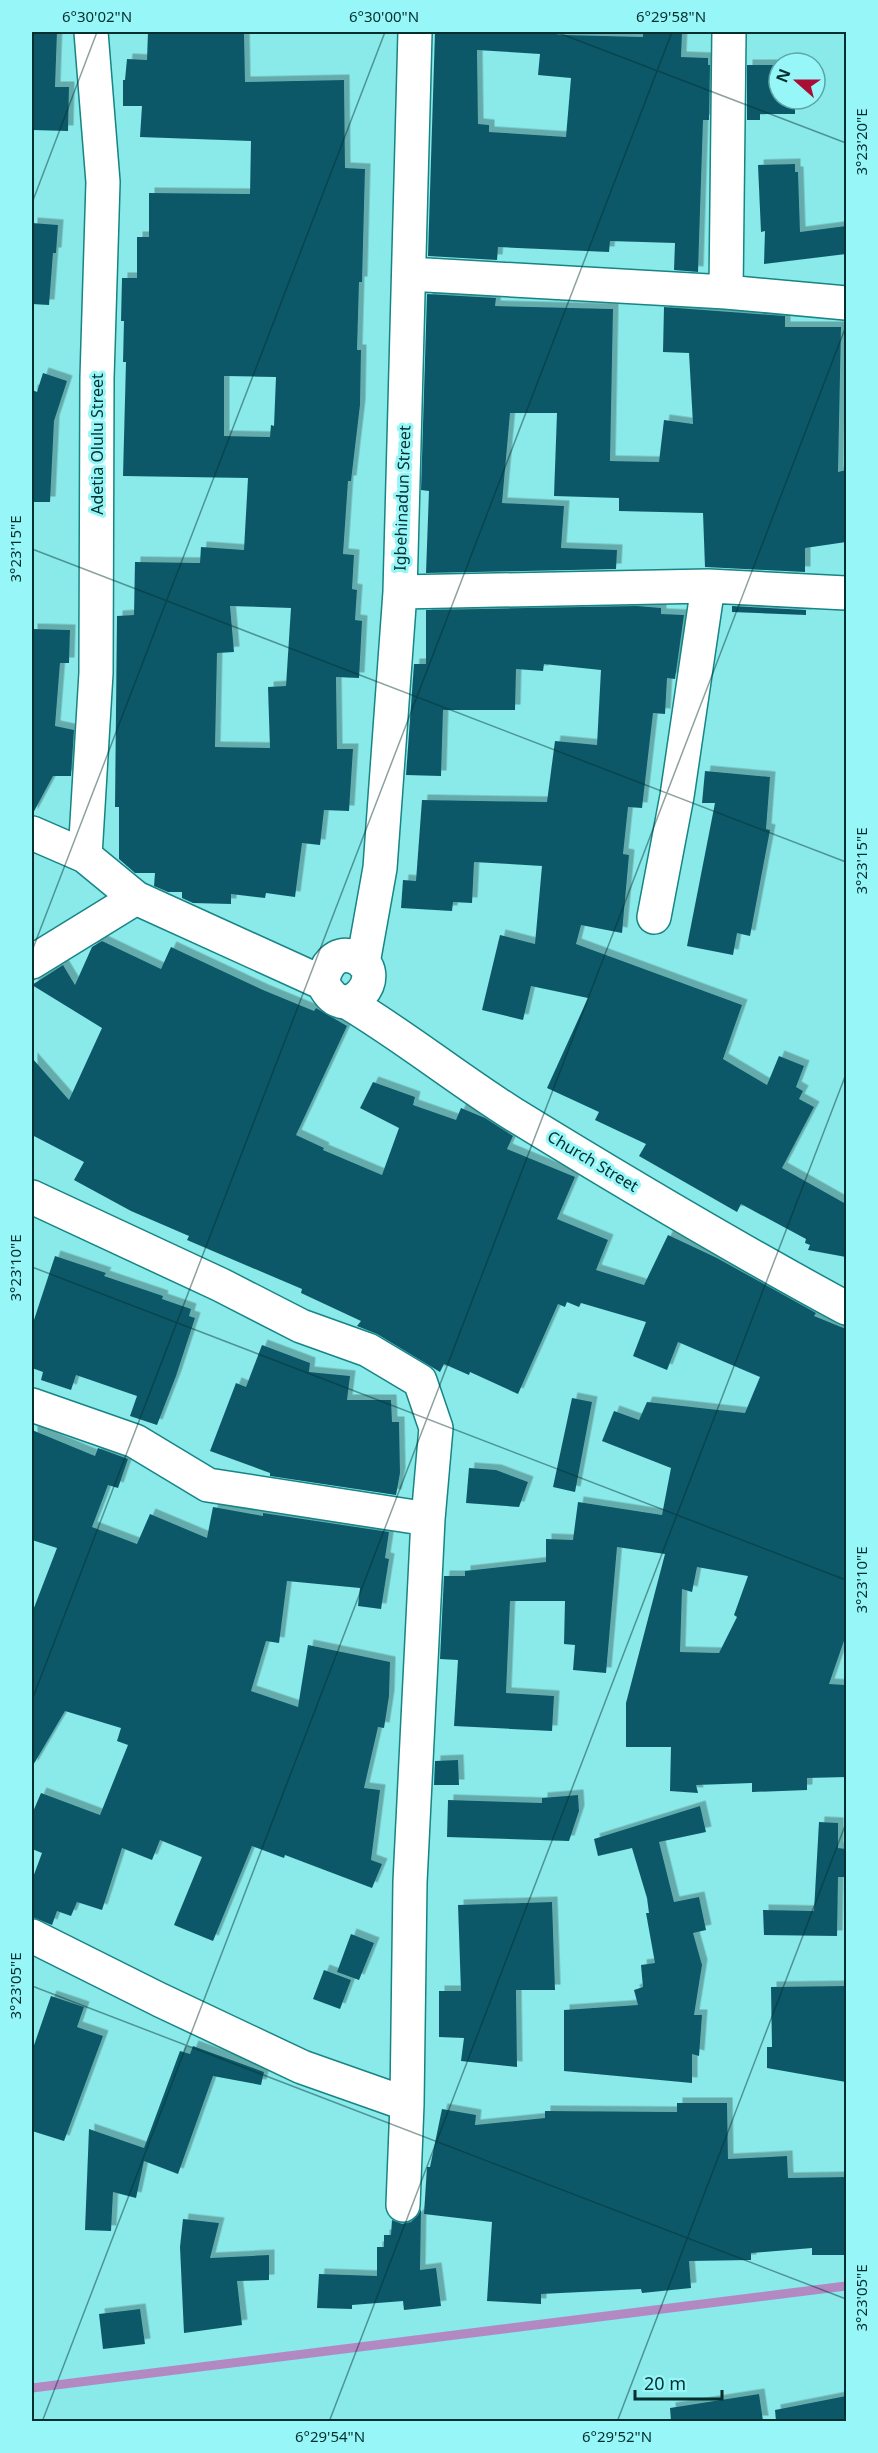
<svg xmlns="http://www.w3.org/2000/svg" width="878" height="2453" viewBox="0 0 878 2453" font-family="'Noto Sans',sans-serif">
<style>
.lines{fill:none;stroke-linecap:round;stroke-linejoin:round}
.stream{stroke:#b289c3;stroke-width:9}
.building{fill:#0b5868;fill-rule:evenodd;filter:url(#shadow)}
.minor-casing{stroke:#178485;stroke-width:36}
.minor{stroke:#fff;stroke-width:33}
.ticks{fill:none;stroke:#032f2f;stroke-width:1.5;stroke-opacity:0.45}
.labels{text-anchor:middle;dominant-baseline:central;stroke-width:6;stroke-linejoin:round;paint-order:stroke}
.street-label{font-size:16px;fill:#032f2f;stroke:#97f6f7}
.neatline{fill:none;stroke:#032f2f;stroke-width:2}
.ticks-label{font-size:15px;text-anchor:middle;fill:#032f2f}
</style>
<defs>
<filter id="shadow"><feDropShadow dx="5.5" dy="-5.5" stdDeviation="0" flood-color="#0004"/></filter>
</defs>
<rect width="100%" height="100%" fill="#8ae9e9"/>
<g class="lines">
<path class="stream" d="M32 2388 846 2286"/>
</g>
<path class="building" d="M32 32H57L55 87H69L68 131 32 130Z
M148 32H244L245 82 344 80 345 168 365 169 362 282H359L357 350H361L360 405 351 481H348L343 554 354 555 352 589 357 590 355 620 362 621 359 678 336 677 337 749H353L349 811 324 810 320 845 302 843 295 897 266 893 265 898 231 894V904L193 903 182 898V892H168L154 886 155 873H135L119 859V807H115L117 616 134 615 135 562 200 563 201 547 244 550 248 478 123 476 126 362H123L124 321H121L122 278H137V237H149V193L250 194 251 141 140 137 142 106H123V80H125L127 59 147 60ZM224 376 276 377 274 426 271 425 270 437 224 436ZM230 606 291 608 286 686 268 687 270 748 215 747 217 653 234 652Z
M435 32H539L564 35 643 37V32H682L681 57 708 58V65H710L709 120H703L698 272 674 270 675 243 610 241 609 252 498 247 497 260 428 256ZM477 50 540 54 538 75 571 78 566 137 489 132V125L478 124Z
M747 65H779V99H795V114H760V120H747Z
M795 164V172H798L800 232 846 226V254L764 264 765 231 761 232 758 165Z
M32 223 58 225 56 253H53L49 305 32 304Z
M427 294 496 298 495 306 613 309 610 461 659 462 664 420 693 424 689 353 663 352 664 307 785 316V327H841L838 472 846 470V542L805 548V572L705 567 703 513 619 511V498L554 496 557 413H510L502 503 564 506 561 548 617 550 616 569 426 573 429 491 421 490Z
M43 373 67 381 54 421 50 502H32V390L37 392Z
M637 606 661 608V614L684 615 675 679 667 678 665 714 653 713 642 808 628 807 623 854 629 855 622 933 581 925 576 944 742 1005 723 1059 767 1085 779 1056 804 1066 796 1087 803 1091 799 1099 814 1107 782 1168 846 1204V1257L808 1250 810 1245 805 1243 806 1239 741 1204 737 1212 639 1156 646 1144 595 1120 599 1112 547 1088 588 998 531 986 523 1020 482 1010 500 935 535 944 542 866 474 862 472 903 453 902 452 911 401 908 403 880 416 881 422 800 547 802 555 741 597 745 601 670 544 664 543 671 516 669 515 710H443L441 776 406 775 414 664H426V610Z
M732 606 806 610V615L732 612Z
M32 629 70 630 69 663H60L55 726 74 730 71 776H53L32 815Z
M705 771 770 777 766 829 770 830 750 936 737 933 733 955 687 946 715 803H702Z
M102 941 161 969 171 947 263 990 314 1011 316 1008 347 1026 296 1135 324 1148 323 1150 382 1175 399 1128 360 1108 373 1082 415 1097 413 1105 456 1120 461 1108 485 1118 513 1136 507 1149 575 1177 557 1219 608 1240 596 1270 644 1285 668 1235 717 1258 816 1313 814 1316 846 1329V1635L829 1684 846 1685V1777L807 1778V1790L752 1792V1783L696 1785 698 1793 670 1791 671 1747H626V1703L665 1554 617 1547 606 1673 573 1670 575 1645 564 1644 565 1601H510L506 1693 554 1696 552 1731 454 1726 458 1660 440 1659 444 1576H465V1571L546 1562V1539L573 1540 578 1502 662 1515 671 1468 602 1441 614 1411 639 1420 647 1402 745 1413 760 1377 678 1342 667 1370 633 1356 646 1322 581 1303 579 1307 567 1302 565 1307 558 1304 518 1394 470 1372 469 1375 444 1364 440 1372 377 1334 357 1326 361 1321 301 1293 302 1289 187 1240 189 1236 131 1211 74 1180 84 1162 32 1135V1058L69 1100 102 1028 32 985 63 965 75 985 92 947ZM697 1567 748 1576 734 1615 737 1617 719 1653 680 1652 682 1589 692 1592Z
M55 1256 106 1273 104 1276 163 1296 162 1299 191 1309 189 1316 195 1318 176 1376 157 1425 130 1416 137 1396 76 1375 71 1390 41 1380 43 1372 32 1368V1326Z
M262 1345 310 1363 309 1372 350 1376 347 1400H391L392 1422H399L400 1473 396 1495 270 1476V1473L210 1451 236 1383 246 1387Z
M572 1398 592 1402 575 1492 553 1487Z
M32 1430 95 1456 98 1448 128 1459 118 1488 108 1485 92 1527 137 1544 150 1514 207 1538 213 1507 263 1516V1513L389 1532 385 1558 389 1559 381 1609 358 1606 360 1588 287 1581 279 1643 266 1641 251 1691 298 1707 308 1645 390 1662 389 1696 384 1728 378 1727 364 1788 380 1790 371 1860 382 1864 372 1888 285 1855 284 1858 252 1846 213 1941 174 1925 202 1857 160 1840 152 1860 122 1848 102 1910 77 1902 71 1916 57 1911 52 1925 32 1917V1880L42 1853 32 1849V1814L41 1793 100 1815 128 1745 117 1741 121 1728 65 1711 32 1767V1613L57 1548 32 1540Z
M469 1468 496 1470 528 1482 519 1507 466 1503Z
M458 1760 459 1785H434L435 1761Z
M578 1795 579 1811 569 1841 447 1837 448 1800 542 1803V1798Z
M700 1806 706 1832 659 1842 674 1902 699 1897 706 1930 693 1933 702 1965 694 2015H702L699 2056 692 2054V2083L564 2071V2010L638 2005 634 1990 643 1987 641 1965 655 1963 646 1913H649L647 1898 632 1848 598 1856 594 1839Z
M819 1822 838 1823V1848L846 1849 845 1877H838L837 1936 764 1935 763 1910 814 1911Z
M552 1902 555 1990H516L517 2067 461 2061 464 2038 439 2037V1991H461L458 1905Z
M351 1934 374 1943 359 1980 337 1972Z
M324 1970 351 1980 340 2009 313 1999Z
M846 1986V2082L767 2068V2047H772L771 1987Z
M51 1996 84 2007 77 2027 103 2036 64 2141 32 2131V2051Z
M193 2046 264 2072 261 2085 213 2076 178 2174 144 2161 136 2198 113 2192 111 2231 85 2230 89 2129 144 2148 180 2051 190 2054Z
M677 2103H727L728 2159 787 2156 788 2178 846 2177V2255H812V2248L751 2253V2260L689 2261 691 2288 642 2293 641 2289 541 2294V2304L487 2301 492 2222 424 2214 427 2167H430L442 2109 476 2115 475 2125 545 2118V2111L677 2112Z
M421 2209 420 2270 436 2268 441 2306 404 2310 403 2301 352 2305V2309L317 2308 319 2274 377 2276V2247H384V2235H391L392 2220 402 2224 411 2222 418 2215Z
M183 2219 219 2223 210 2258 269 2255V2280L237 2281 242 2325 184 2333 180 2247Z
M140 2309 145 2344 103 2349 99 2314Z
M759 2394 763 2421H671L670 2408Z
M846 2396V2421H776L775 2410Z"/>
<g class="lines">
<g class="minor-casing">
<path id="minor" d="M409 274 726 292 846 303
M726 292 729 32
M400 592 708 586 846 593
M32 833 85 856 136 898 323 983C345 1032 393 971 354 957 335 950 324 967 323 983
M85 856 96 673 97 378 103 182 91 32
M654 917 677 796 708 586
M32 962 136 898
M363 963 380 868 400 592 415 32
M347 1002C404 1036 456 1078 513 1114 622 1181 733 1247 846 1308
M32 1197 221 1285 301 1326 368 1350 420 1381 436 1428 428 1519 410 1882 407 2104 403 2205
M32 1405 135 1441 208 1485 428 1519
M32 1936 160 2000 302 2067 407 2104"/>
</g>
<use href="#minor" class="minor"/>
</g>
<path class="ticks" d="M556 32 846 143M32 203 97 32M32 549 846 862M32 951 385 32M32 1267 846 1580M32 1700 672 32M32 1986 846 2299M42 2422 846 326M329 2422 846 1074M617 2422 846 1823"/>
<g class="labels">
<g class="street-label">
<text transform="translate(97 444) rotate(-90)">Adetia Olulu Street</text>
<text transform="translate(402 498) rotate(-88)">Igbehinadun Street</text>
<text transform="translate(593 1161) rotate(31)">Church Street</text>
</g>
</g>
<rect width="878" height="2453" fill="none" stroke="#97f6f7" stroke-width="66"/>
<g transform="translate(797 81) rotate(291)"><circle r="28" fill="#97f6f7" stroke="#5ca6a7" stroke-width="1.5"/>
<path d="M0-4.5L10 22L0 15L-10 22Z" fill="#a80f36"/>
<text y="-9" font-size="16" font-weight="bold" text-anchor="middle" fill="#032f2f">N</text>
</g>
<path d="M635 2390v9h87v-9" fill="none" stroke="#032f2f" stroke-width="3"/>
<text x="644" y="2390" font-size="18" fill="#032f2f" stroke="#97f6f7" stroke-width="4.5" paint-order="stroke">20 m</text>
<rect x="33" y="33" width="812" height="2387" class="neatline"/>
<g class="ticks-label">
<text x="97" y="22">6°30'02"N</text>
<text x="384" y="22">6°30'00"N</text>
<text x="671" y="22">6°29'58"N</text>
<text transform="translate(862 142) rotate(-90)" y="5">3°23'20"E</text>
<text transform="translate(16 549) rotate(-90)" y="5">3°23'15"E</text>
<text transform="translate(862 861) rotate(-90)" y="5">3°23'15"E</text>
<text transform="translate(16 1268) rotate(-90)" y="5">3°23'10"E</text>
<text transform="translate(862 1580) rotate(-90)" y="5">3°23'10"E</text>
<text transform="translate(16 1986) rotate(-90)" y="5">3°23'05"E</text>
<text transform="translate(862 2298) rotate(-90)" y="5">3°23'05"E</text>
<text x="330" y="2442">6°29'54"N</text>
<text x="617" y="2442">6°29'52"N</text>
</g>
</svg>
